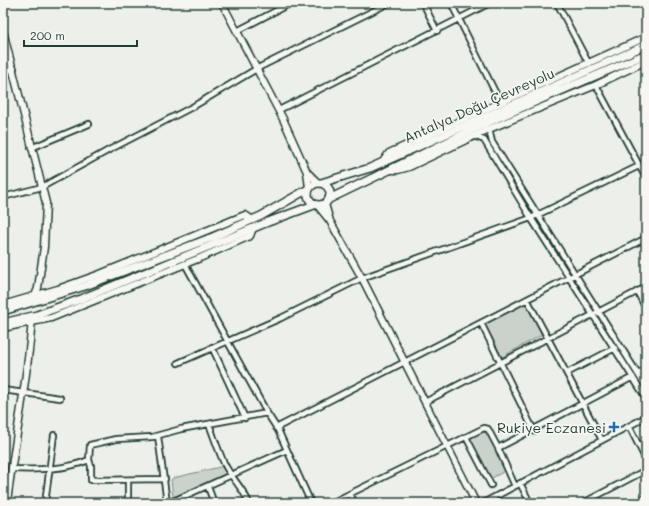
<svg xmlns="http://www.w3.org/2000/svg" width="649" height="506" viewBox="0 0 649 506" font-family="Mali,sans-serif">
<style>
.green{fill:#cbd2cc;stroke:#758880}
.lines{fill:none;stroke-linecap:round;stroke-linejoin:round}
.street-casing{stroke:#1f3d34;stroke-width:8}
.secondary-casing{stroke:#1f3d34;stroke-width:9}
.primary-casing{stroke:#1f3d34;stroke-width:10}
.street{stroke:#f6f6f2;stroke-width:4.5}
.secondary{stroke:#f6f6f2;stroke-width:6}
.primary{stroke:#f6f6f2;stroke-width:7}
.poi-dot{fill:#1f6fb2;stroke:#f6f6f2;stroke-width:1.5}
.labels{text-anchor:middle;dominant-baseline:central;stroke-width:3.5;stroke-linejoin:round;paint-order:stroke}
.street-label{font-size:14px;fill:#1f3d34;stroke:#f6f6f2}
.poi-label{font-size:14px;fill:#1f3d34;stroke:#f6f6f2;text-anchor:end}
</style>
<rect width="100%" height="100%" fill="#edefea"/>
<filter id="ink" filterUnits="userSpaceOnUse"><feTurbulence type="fractalNoise" baseFrequency=".025" numOctaves="2"/><feDisplacementMap in="SourceGraphic" scale="8" xChannelSelector="R" yChannelSelector="G"/><feConvolveMatrix kernelMatrix="1 2 1 2 8 2 1 2 1" color-interpolation-filters="sRGB"/></filter>
<g filter="url(#ink)">
<path class="green" d="M526 302 543 334 502 357 484 323Z
M486 429 507 470 490 479 469 438Z
M224 466 229 475 173 497 171 480 173 478Z"/>
<g class="lines">
<g class="street-casing">
<path id="street" d="M423 3 437 31
M451 3 500 102
M557 3 589 64
M237 31 291 3
M3 72 14 68
M596 85 646 178
M279 110 490 3
M489 129 492 142 646 387
M474 136 484 140 531 218 646 398
M31 148 89 124
M3 197 42 187 109 150 194 106 258 68 389 3
M185 264 267 413
M637 291 646 309
M527 299 602 440
M481 323 534 431
M212 347 245 418
M178 363 281 318 362 278 531 218 639 166
M567 373 615 348
M638 374 646 370
M3 390 60 398
M425 402 646 287
M209 424C214 437 218 450 224 463 231 478 243 488 249 503
M629 426 646 460
M276 428 646 238
M158 436 167 503
M466 437 491 485
M89 460 91 466V480L165 479
M11 469C37 470 65 470 89 460L90 445 116 439 152 437 181 429 267 413 278 430 311 503
M128 480V503
M520 483 530 503
M515 486 498 448 633 377
M208 487 214 503
M350 494 355 503
M45 503 54 435
M169 503 287 450
M331 503 484 428 488 429 498 448
M483 503 646 417
M583 503 646 470"/>
</g>
<g class="secondary-casing">
<path id="secondary" d="M222 3 283 119 307 172 309 188
M3 31 46 203 44 247 38 288 33 301
M382 163 389 153 646 37
M390 170H398L409 167 489 129 596 85 646 61
M307 172 318 183
M325 204 330 221
M318 206 330 221 362 278 476 503
M3 305 58 289 100 274 245 215 253 220
M3 328 51 318 200 258 250 236 253 228
M7 503C14 441 28 381 32 318
M636 503 646 498"/>
</g>
<g class="primary-casing">
<path id="primary" d="M308 194a11 11 0 1 1 22 0a11 11 0 1 1-22 0Z
M321 183 370 168 646 45
M329 199 493 120 646 54
M3 311 85 286 213 237 261 216 308 189
M3 323 37 315 81 299 268 222 314 205"/>
</g>
<use href="#street" class="street"/>
<use href="#secondary" class="secondary"/>
<use href="#primary" class="primary"/>
</g>
</g>
<path class="poi-dot" d="M612 421h4v4h4v4h-4v4h-4v-4h-4v-4h4z"/>
<g class="labels">
<g class="street-label">
<text transform="translate(479 105) rotate(-24)">Antalya Doğu Çevreyolu</text>
</g>
<g class="poi-label">
<text x="606" y="427">Rukiye Eczanesi</text>
</g>
</g>
<rect width="649" height="506" fill="none" stroke="#f6f6f2" stroke-width="16"/>
<rect x="8" y="8" width="633" height="490" fill="none" stroke="#1f3d34" stroke-width="1.5" filter="url(#ink)"/>
<path d="M24 40v6h113v-6" fill="none" stroke="#1f3d34" stroke-width="2"/>
<text x="30" y="40" font-size="12" fill="#1f3d34" stroke="#f6f6f2" stroke-width="3" paint-order="stroke">200 m</text>
</svg>
